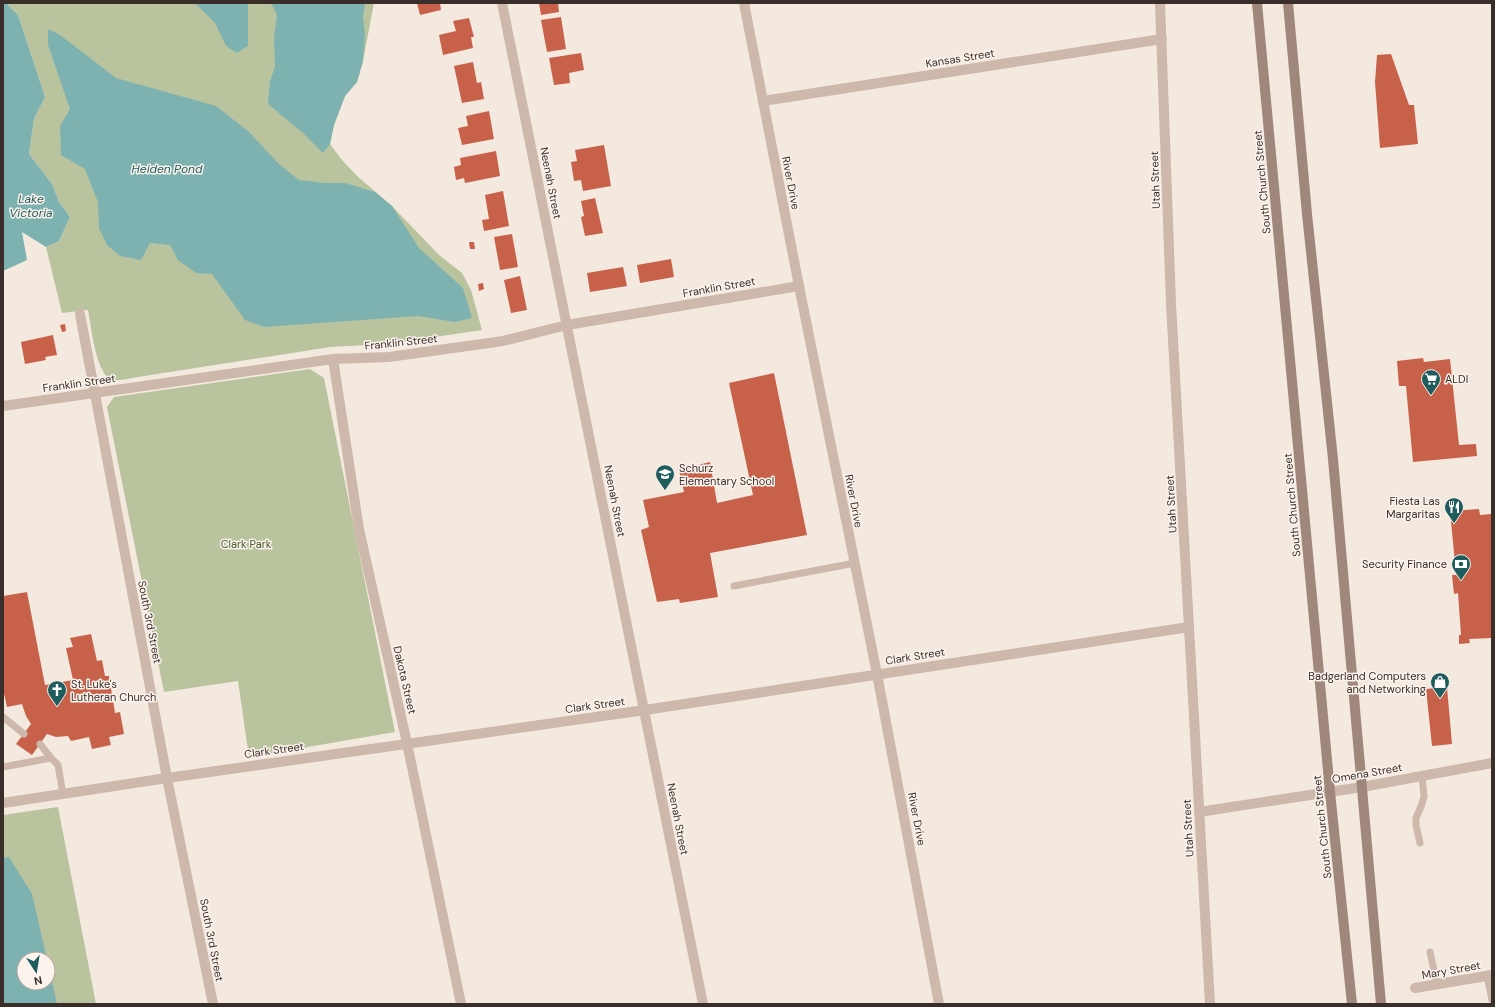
<svg xmlns="http://www.w3.org/2000/svg" width="1495" height="1007" viewBox="0 0 1495 1007" font-family="'DM Sans',sans-serif">
<style>
.green{fill:#b9c49f;fill-rule:evenodd}
.water{fill:#7db2b1}
.building{fill:#c86149}
.lines{fill:none;stroke-linecap:round;stroke-linejoin:round}
.service{stroke:#cdb8ab;stroke-width:7}
.minor{stroke:#cdb8ab;stroke-width:10}
.tertiary{stroke:#cdb8ab;stroke-width:10}
.secondary{stroke:#a0877c;stroke-width:10}
.labels{text-anchor:middle;dominant-baseline:central;stroke-width:3;stroke-linejoin:round;paint-order:stroke}
.street-label{font-size:11px;fill:#3a2e2a;stroke:#fbf3ec}
.poi-label{font-size:11px;fill:#3a2e2a;stroke:#fbf3ec;text-anchor:start}
.park-label{font-size:11px;fill:#4b592d;stroke:#fbf3ec}
.water-label{font-size:12px;font-style:italic;fill:#1e5c5d;stroke:#fbf3ec}
</style>
<rect width="100%" height="100%" fill="#f4e9df"/>
<path class="green" d="M6 3H374L363 61 357 82 345 96 334 125 330 144 342 160 357 176 392 206 439 255 462 273 471 290 482 330 388 344 330 347 138 377C131 378 120 381 113 380 96 377 91 325 88 310L62 313 46 247 59 241 70 217 59 202 52 184 29 154 34 119 45 97 18 15Z
M310 369 324 378 395 732 249 757 238 681 164 692 107 407 114 397Z
M58 807 96 1004H3V815ZM24 959H48V983H24Z"/>
<path class="water" d="M3 3H6L18 15 45 97 34 119 29 154 52 184 59 202 70 217 59 241 46 247 22 232 27 260 3 271Z
M195 3H248V46L237 53 226 46 215 23Z
M271 3H365L363 17 365 34 363 61 357 82 345 96 334 125 330 144 323 153 302 132 268 104 270 81 275 67 274 38 277 15Z
M48 29 60 35 116 78 216 106 248 131 280 165 299 180 325 183H345L375 192 392 206 419 248 463 288 472 318 455 322 418 316 264 327 245 320 212 274 196 273 178 260 170 245 150 243 141 260 120 256 107 245 99 228 98 202 85 169 61 155 60 126 70 109 48 45Z
M9 857 32 894 47 959H24V983H48V964L57 1004H3V858Z"/>
<path class="building" d="M417 3H440L441 10 420 15Z
M539 3H558L559 12 541 15Z
M561 17 566 49 547 52 541 20Z
M469 18 474 37H471L473 48 443 55 439 35 456 31 453 21Z
M581 53 584 70 569 73 570 83 554 85 549 58Z
M1391 54 1409 105H1414L1418 144 1380 148 1375 82 1377 55Z
M473 62 477 83 481 82 484 99 462 103 454 66Z
M489 111 494 139 462 145 458 128 468 126 466 116Z
M604 145 611 186 583 191 581 180 574 181 571 162 577 161 575 150Z
M496 151 500 176 465 183 464 178 456 180 454 167 461 165 460 158Z
M503 191 509 226 484 231 482 220 489 219 485 195Z
M595 198 603 233 585 236 581 217 584 216 581 201Z
M512 234 518 267 500 270 494 237Z
M469 242H474L475 249H470Z
M671 259 674 277 640 283 637 265Z
M623 267 627 286 590 292 587 273Z
M520 276 527 310 511 313 504 280Z
M483 283 484 289 479 291 478 284Z
M65 324 66 331 62 332 60 325Z
M53 335 57 355 45 357 46 360 25 364 21 342Z
M1423 358 1424 362 1450 359 1459 445 1476 444 1477 456 1413 462 1406 386H1399L1397 361Z
M774 373 807 535 710 553 718 597 680 603 679 599 657 602 641 530 649 527 643 500 684 492 679 470 710 462 717 503 753 495 729 383Z
M1479 509 1480 515 1491 514 1492 638 1469 639 1470 643 1459 644V635H1461L1458 593 1454 594 1452 575H1456V573L1450 511Z
M27 592 45 685 73 680 66 648 73 647 70 638 91 634 97 661 102 660 105 676H109L115 713 120 712 124 734 109 737 111 745 92 749 89 737 71 741 68 736 56 737 47 734 32 755 16 744 31 724 26 716 22 704 7 707 3 689V596Z
M1447 687 1452 744 1432 746 1426 689Z"/>
<g class="lines">
<path class="service" d="M734 586 855 563
M3 717 24 734
M40 744 51 758
M3 767 51 758 58 765 63 794
M1420 843 1416 825V818L1422 804 1424 796 1422 776
M1430 952 1437 984
M1487 976 1490 990
M1492 990H1490L1492 1000"/>
<path class="minor" d="M502 3 703 1004
M1160 3 1171 304 1210 1004
M763 101 1162 39
M80 314 167 778 213 1004
M333 359 359 529 407 743 461 1004
M3 406 333 359 389 357 503 341 567 325 799 286
M3 803 167 778 645 710 1189 627
M1199 812 1362 787 1492 763
M1415 988 1492 975"/>
<path class="tertiary" d="M744 3 799 286 877 674 939 1004"/>
<path class="secondary" d="M1257 3 1330 792 1352 1004
M1288 3 1307 214 1333 459 1381 1004"/>
</g>
<defs>
<g id="supermarket-pin" transform="scale(1)"><path d="M0 17L-7.5 6A9.5 9.5 0 1 1 7.5 6Z" fill="#1e5c5d" stroke="#fbf3ec"/><path d="M-6-5.5h2.5l.6 2H6L4.5 2H-2.5L-4.4-4H-6ZM-1.5 3.2a1.3 1.3 0 1 0 .1 0ZM3 3.2a1.3 1.3 0 1 0 .1 0Z" fill="#fff"/></g>
<g id="school-pin" transform="scale(1)"><path d="M0 17L-7.5 6A9.5 9.5 0 1 1 7.5 6Z" fill="#1e5c5d" stroke="#fbf3ec"/><path d="M0-5L7-2L0 1L-7-2ZM-4 1L0 2.5L4 1V4Q0 6-4 4Z" fill="#fff"/></g>
<g id="restaurant-pin" transform="scale(1)"><path d="M0 17L-7.5 6A9.5 9.5 0 1 1 7.5 6Z" fill="#1e5c5d" stroke="#fbf3ec"/><path d="M-5-6h1v4h1v-4h1v4h1v-4h1v5L-1.5 .5V6h-2V.5L-5-1ZM5-6V6H3V1.5H1.5Q1.5-4 5-6Z" fill="#fff"/></g>
<g id="bank-pin" transform="scale(1)"><path d="M0 17L-7.5 6A9.5 9.5 0 1 1 7.5 6Z" fill="#1e5c5d" stroke="#fbf3ec"/><path d="M-6-4H6V4H-6ZM0-2.3a2.3 2.3 0 1 0 0 4.6a2.3 2.3 0 1 0 0-4.6Z" fill="#fff"/></g>
<g id="shop-pin" transform="scale(1)"><path d="M0 17L-7.5 6A9.5 9.5 0 1 1 7.5 6Z" fill="#1e5c5d" stroke="#fbf3ec"/><path d="M-5-2.5h2.3a2.7 3.5 0 0 1 5.4 0H5L5.5 6h-11ZM-1.5-2.5h3a1.5 2.3 0 0 0-3 0Z" fill="#fff"/></g>
<g id="church-pin" transform="scale(1)"><path d="M0 17L-7.5 6A9.5 9.5 0 1 1 7.5 6Z" fill="#1e5c5d" stroke="#fbf3ec"/><path d="M-1.2-6h2.4v3.5h3.3v2.4h-3.3V6h-2.4V-.1h-3.3v-2.4h3.3Z" fill="#fff"/></g>
</defs>
<g fill-rule="evenodd">
<use href="#supermarket-pin" x="1431" y="379"/>
<use href="#school-pin" x="665" y="474"/>
<use href="#restaurant-pin" x="1454" y="507"/>
<use href="#bank-pin" x="1461" y="564"/>
<use href="#shop-pin" x="1440" y="682"/>
<use href="#church-pin" x="57" y="690"/>
</g>
<g class="labels">
<g class="street-label">
<text transform="translate(960 58) rotate(-9)">Kansas Street</text>
<text transform="translate(1155 180) rotate(-92)">Utah Street</text>
<text transform="translate(1262 182) rotate(-95)">South Church Street</text>
<text transform="translate(551 183) rotate(79)">Neenah Street</text>
<text transform="translate(791 183) rotate(79)">River Drive</text>
<text transform="translate(719 287) rotate(-10)">Franklin Street</text>
<text transform="translate(401 342) rotate(-6)">Franklin Street</text>
<text transform="translate(79 383) rotate(-8)">Franklin Street</text>
<text transform="translate(615 501) rotate(79)">Neenah Street</text>
<text transform="translate(854 501) rotate(79)">River Drive</text>
<text transform="translate(1171 504) rotate(-93)">Utah Street</text>
<text transform="translate(1292 505) rotate(-95)">South Church Street</text>
<text transform="translate(150 622) rotate(79)">South 3rd Street</text>
<text transform="translate(915 656) rotate(-9)">Clark Street</text>
<text transform="translate(405 680) rotate(77)">Dakota Street</text>
<text transform="translate(595 705) rotate(-8)">Clark Street</text>
<text transform="translate(274 750) rotate(-8)">Clark Street</text>
<text transform="translate(1367 773) rotate(-10)">Omena Street</text>
<text transform="translate(678 819) rotate(79)">Neenah Street</text>
<text transform="translate(917 819) rotate(79)">River Drive</text>
<text transform="translate(1322 827) rotate(-96)">South Church Street</text>
<text transform="translate(1188 828) rotate(-93)">Utah Street</text>
<text transform="translate(212 940) rotate(79)">South 3rd Street</text>
<text transform="translate(1451 970) rotate(-10)">Mary Street</text>
</g>
<g class="poi-label">
<text x="1445" y="379">ALDI</text>
<text x="679" y="468">Schurz<tspan x="679" dy="13">Elementary School</tspan></text>
<text x="1440" y="501" text-anchor="end">Fiesta Las<tspan x="1440" dy="13">Margaritas</tspan></text>
<text x="1447" y="564" text-anchor="end">Security Finance</text>
<text x="1426" y="676" text-anchor="end">Badgerland Computers<tspan x="1426" dy="13">and Networking</tspan></text>
<text x="71" y="684">St. Luke's<tspan x="71" dy="13">Lutheran Church</tspan></text>
</g>
<g class="park-label">
<text x="246" y="544">Clark Park</text>
</g>
<g class="water-label">
<text x="167" y="169">Heiden Pond</text>
<text x="31" y="199">Lake<tspan x="31" dy="14">Victoria</tspan></text>
</g>
</g>
<rect width="1495" height="1007" fill="none" stroke="#3a2e2a" stroke-width="8"/>
<g transform="translate(36 971) rotate(168)"><circle r="19" fill="#fbf3ec" stroke="#aea49e"/>
<path d="M0-3L7 15L0 10L-7 15Z" fill="#1e5c5d"/>
<text y="-6" font-size="11" font-weight="bold" text-anchor="middle" fill="#3a2e2a">N</text>
</g>
</svg>
